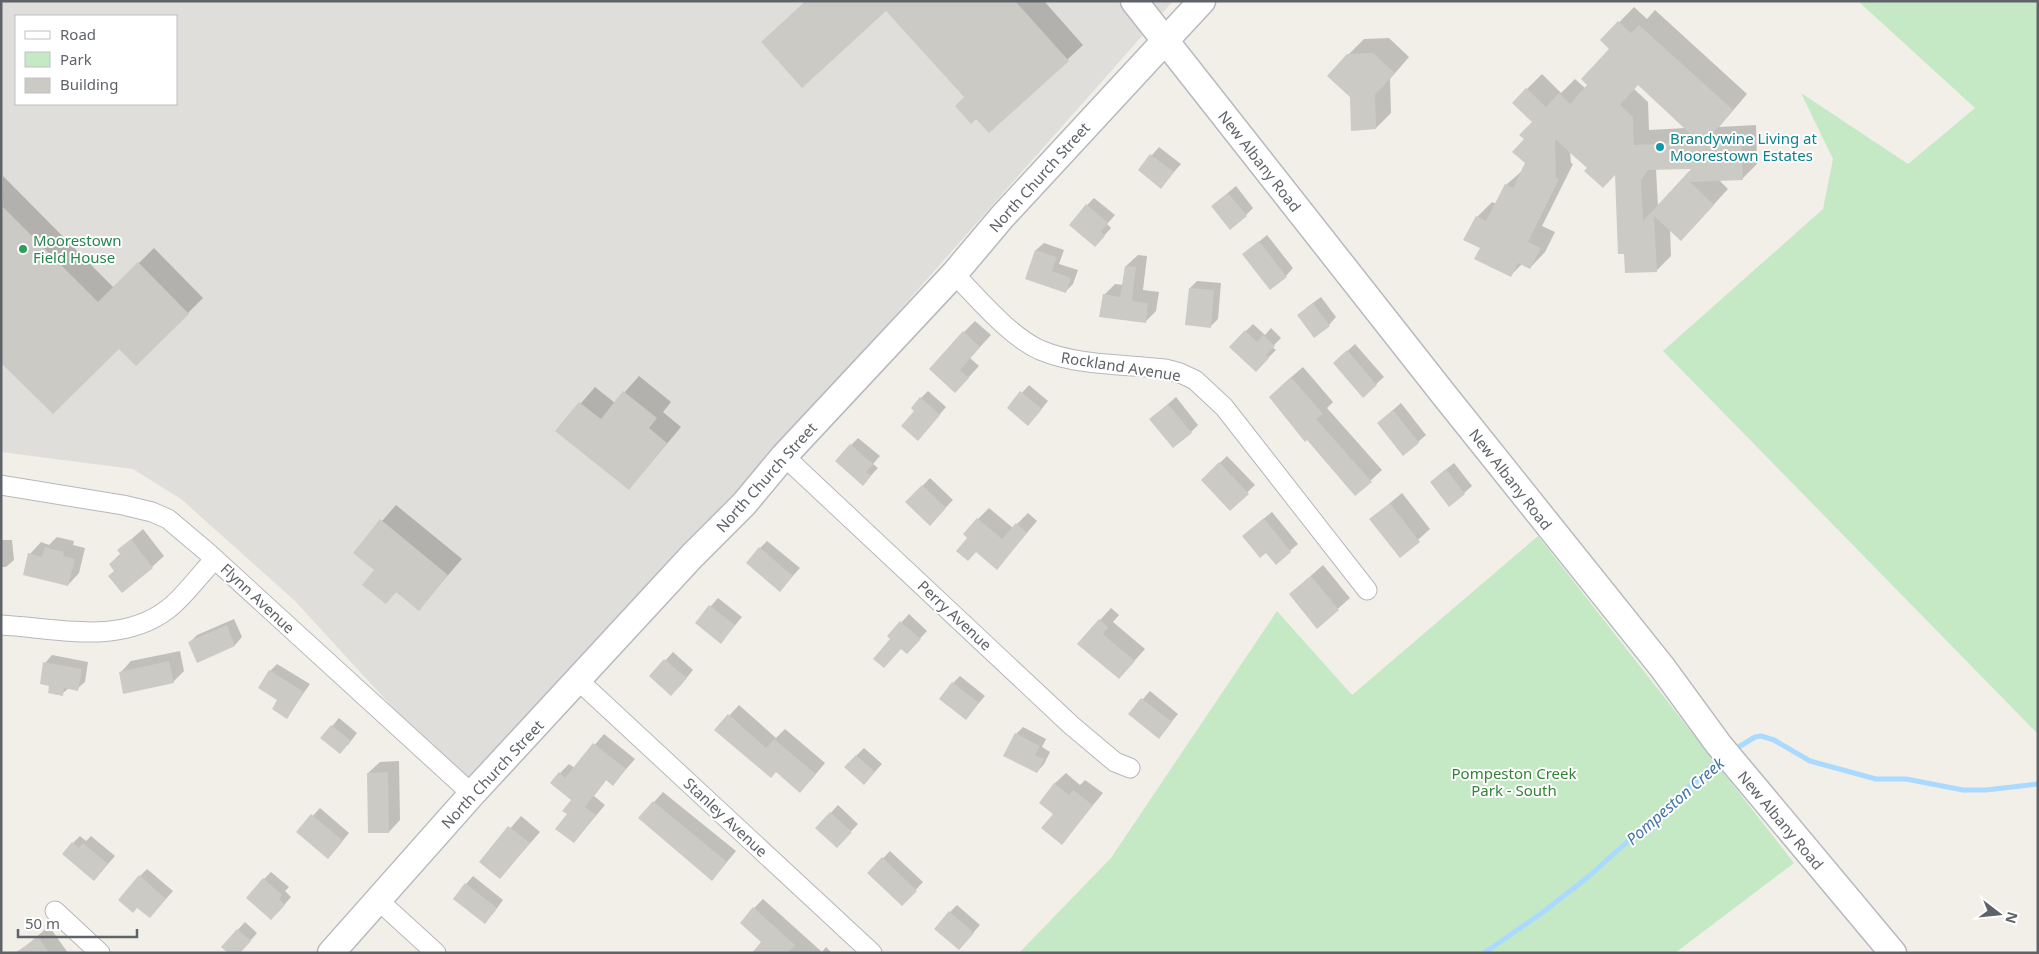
<svg xmlns="http://www.w3.org/2000/svg" width="2039" height="954" viewBox="0 0 2039 954" font-family="'Noto Sans',sans-serif">
<style>
.industrial{fill:#e0deda;fill-rule:evenodd}
.green{fill:#c5e8c5}
.shadow{fill:#0003;fill-rule:evenodd}
.lines{fill:none;stroke-linecap:round;stroke-linejoin:round}
.stream{stroke:#aadaff;stroke-width:5}
.building{fill:#cccac5;fill-rule:evenodd}
.minor-casing{stroke:#b5b8bc;stroke-width:21}
.secondary-casing{stroke:#b6babf;stroke-width:29}
.minor{stroke:#fff;stroke-width:19}
.secondary{stroke:#fff;stroke-width:26}
.culture-dot{fill:#0f9aa8;stroke:#fff;stroke-width:2}
.leisure-dot{fill:#2e9e5b;stroke:#fff;stroke-width:2}
.labels{text-anchor:middle;dominant-baseline:central;stroke-width:4;stroke-linejoin:round;paint-order:stroke}
.culture-label{font-size:15px;fill:#0d838f;stroke:#fff;text-anchor:start}
.street-label{font-size:15px;fill:#5f6368;stroke:#fff}
.leisure-label{font-size:15px;fill:#27864d;stroke:#fff;text-anchor:start}
.park-label{font-size:15px;fill:#348238;stroke:#fff}
.water-label{font-size:16px;font-style:italic;fill:#4174aa;stroke:#fff}
</style>
<rect width="100%" height="100%" fill="#f1efe8"/>
<path class="industrial" d="M1 1H1173L472 794 295 601 181 499 133 469 1 452ZM16 16H176V104H16Z"/>
<path class="green" d="M1858 1H2038V734L1663 351 1823 209 1833 159 1801 93 1908 164 1975 108Z
M1538 536 1794 863 1675 953H1019L1111 858 1277 611 1352 695Z"/>
<path class="shadow" d="M806 1H1044L1083 45 989 132 966 97 886 9 762 42Z
M1634 7 1647 19 1655 10 1747 94 1719 127 1756 125 1757 164 1742 179 1719 180 1728 189 1696 224 1670 229 1671 256 1656 271 1626 253 1616 173 1589 168 1570 151 1571 163 1573 164 1542 226 1555 232 1545 252 1530 268 1522 264 1511 275 1482 247 1477 217 1492 202 1497 204 1506 185 1523 170 1526 163 1525 139 1533 122 1513 103 1542 74 1561 93 1575 79 1586 89 1611 49 1602 40ZM1638 84 1686 128 1649 130 1648 102 1634 89ZM1694 167 1658 207 1656 169Z
M1389 38 1409 57 1390 79 1391 113 1376 128 1348 55 1364 39Z
M1159 147 1181 164 1161 187 1139 170Z
M3 176 114 288 154 248 203 298 136 365 119 347 1 361Z
M1236 186 1253 208 1246 215 1212 206Z
M1094 198 1115 215 1107 224 1111 228 1102 238 1087 205Z
M1267 235 1293 268 1286 276 1244 254Z
M1044 243 1064 250 1059 264 1078 270 1073 284 1066 291 1027 278 1036 250Z
M1138 255 1147 256 1143 290 1159 292 1156 311 1145 322 1104 295 1115 284 1124 285 1126 266Z
M1197 281 1221 283 1218 319 1210 327 1190 288Z
M1321 297 1336 317 1329 325 1306 308Z
M975 321 991 335 970 358 979 366 955 392 964 332Z
M1253 324 1265 335 1271 328 1281 338 1272 347 1276 350 1256 370 1231 346Z
M1355 344 1384 377 1363 396 1342 356Z
M1303 367 1333 402 1327 408 1382 470 1355 495 1281 386Z
M639 376 671 402 663 412 681 427 629 489 557 431 595 387 615 403Z
M1029 385 1048 401 1035 417 1008 408Z
M928 391 946 407 925 432 915 411 921 398Z
M1176 397 1198 425 1191 432 1151 419Z
M1401 403 1426 435 1418 442 1378 423Z
M858 438 880 456 873 464 878 468 863 484 851 445Z
M1227 456 1255 485 1230 509 1202 480Z
M1454 463 1472 486 1464 493 1439 475Z
M930 478 953 500 930 524 907 502Z
M1402 493 1430 529 1400 556 1371 519Z
M396 505 462 559 419 609 397 591 386 602 376 570 355 552Z
M989 508 1013 528 1028 513 1037 521 997 568 969 537 978 519Z
M1272 512 1298 544 1276 563 1251 529Z
M143 529 164 556 152 567 115 571 110 564 121 553 119 550Z
M57 537 74 541 73 545 85 548 79 573 68 585 30 554 41 542 49 545Z
M1 540H12L14 560 6 567H1Z
M767 541 800 568 780 590 760 548Z
M1323 565 1350 598 1317 627 1290 594Z
M718 598 742 617 721 642 696 623Z
M1111 608 1119 615 1113 622 1145 649 1119 678 1079 643Z
M909 614 927 631 914 645 889 636Z
M234 619 242 637 235 645 197 661 189 643 197 635Z
M180 651 184 671 173 682 120 673 131 661Z
M673 652 693 670 679 687 651 676Z
M52 655 88 662 85 682 77 689 69 688 62 694 50 685 45 663Z
M277 664 310 684 287 717 279 700 270 671Z
M960 676 985 696 966 718 953 683Z
M1150 691 1178 714 1159 737 1130 714Z
M739 705 776 738 785 729 825 763 810 781 777 771 716 730Z
M339 718 357 733 348 745 322 738Z
M1023 727 1046 739 1042 747 1050 752 1044 764 1037 772 1016 734Z
M604 734 635 759 613 784 607 779 594 796 605 805 574 842 568 814 573 800 560 773 569 764 575 768Z
M864 748 882 764 871 776 856 756Z
M399 761 400 820 389 832 368 773 380 762Z
M1066 773 1080 785 1085 780 1103 793 1062 843 1055 813 1054 784Z
M663 792 736 851 721 869 640 818Z
M838 805 858 824 844 839 817 828Z
M320 808 349 833 335 850 298 832Z
M521 816 540 832 500 878 481 862Z
M80 836 86 841 91 836 115 856 101 872 73 843Z
M890 851 923 882 902 905 869 873Z
M147 869 173 891 157 909 137 906 140 876Z
M271 872 289 887 285 891 291 897 279 911 264 879Z
M473 876 503 900 492 915 454 898Z
M763 899 822 952 826 947 832 953H772L763 942 754 908Z
M957 905 980 925 966 941 950 912Z
M245 922 257 933 242 950 223 946Z
M49 926 68 953H25L26 946Z"/>
<g class="lines">
<path class="stream" d="M1732 751 1755 737 1761 736 1774 740 1810 761 1876 779H1906L1963 790H1986L2038 784
M1484 953 1542 913 1588 877 1721 758"/>
</g>
<path class="building" d="M806 1H1015L1069 61 989 133 976 119 971 124 955 106 964 97 886 11 802 88 761 42Z
M1618 21 1631 33 1639 25 1733 110 1706 141 1741 140 1743 180 1690 182 1714 205 1681 241 1654 216 1657 272 1625 273 1624 254H1618L1615 175 1603 188 1584 171 1587 168 1555 139 1556 178 1559 179 1528 242 1541 248 1530 269 1518 263 1511 277 1474 259 1480 248 1463 240 1476 216 1486 221 1505 184 1513 188 1525 163 1512 152 1524 139 1519 135 1532 122 1512 103 1526 88 1546 107 1559 93 1570 104 1587 85 1581 79 1609 49 1600 40ZM1638 85 1699 142 1634 145 1633 117 1620 105ZM1691 169 1654 209 1643 221 1641 180 1648 170Z
M1373 53 1395 73 1375 95 1376 129 1351 131 1350 97 1327 76 1347 54Z
M1150 154 1174 172 1161 189 1138 170Z
M1228 193 1247 216 1230 230 1211 206Z
M1086 204 1108 223 1101 232 1105 236 1095 247 1069 225Z
M1 205 98 302 138 262 189 314 136 366 119 349 53 414 1 363Z
M1259 241 1287 277 1270 290 1242 254Z
M1035 250 1057 257 1052 271 1071 278 1066 293 1025 279Z
M1125 266 1136 267 1132 301 1148 303 1146 323 1099 317 1103 294 1120 297Z
M1189 288 1214 290 1211 328 1185 325Z
M1313 303 1330 326 1314 338 1297 315Z
M1245 330 1257 342 1263 335 1275 346 1266 355 1269 358 1256 372 1229 347Z
M963 331 980 347 960 370 969 378 955 393 929 369Z
M1347 350 1377 385 1363 398 1333 363Z
M1291 377 1323 414 1316 419 1372 482 1355 496 1307 440 1305 442 1269 397Z
M623 391 657 418 649 428 667 443 629 490 555 431 579 402 601 419Z
M1020 391 1042 409 1028 426 1007 408Z
M920 397 940 415 918 441 901 426 914 411 911 408Z
M1168 404 1192 433 1173 448 1149 419Z
M1393 410 1419 443 1403 456 1377 423Z
M850 444 873 464 866 472 871 476 863 486 835 461Z
M1219 462 1249 494 1230 511 1201 480Z
M1446 469 1465 494 1449 507 1430 482Z
M922 485 946 508 930 526 905 502Z
M1390 503 1420 542 1400 558 1369 519Z
M977 518 1002 539 1016 523 1027 533 997 570 976 552 968 561 956 551 967 538 963 534Z
M1264 518 1291 552 1276 565 1266 553 1260 558 1242 536Z
M380 519 448 575 419 611 396 592 386 604 362 585 374 570 353 553Z
M131 539 153 568 122 593 108 576 114 571 109 564 121 555 117 550Z
M45 547 64 552 63 556 75 559 68 586 23 575 28 553 42 557Z
M759 547 793 576 780 592 746 563Z
M1311 576 1339 610 1317 629 1289 594Z
M709 605 735 625 721 644 695 623Z
M1099 619 1108 627 1103 634 1135 661 1119 679 1077 644Z
M900 621 921 639 907 654 901 649 884 668 873 659 890 639 887 636Z
M227 625 235 646 197 663 188 642Z
M664 659 687 678 671 696 649 676Z
M169 661 174 683 123 694 119 672Z
M43 662 82 669 78 691 64 688 63 696 48 693 49 686 40 684Z
M269 670 304 692 287 719 272 709 277 700 258 688Z
M952 682 979 703 966 720 939 699Z
M1141 698 1172 722 1159 739 1128 714Z
M728 714 766 748 774 739 816 774 800 793 776 772 771 778 714 730Z
M331 725 351 741 340 754 320 738Z
M1015 733 1040 746 1035 755 1044 759 1037 773 1003 756Z
M593 743 626 769 613 786 606 780 585 807 596 815 574 843 555 829 567 814 562 811 571 800 550 783 559 772 565 778Z
M856 755 875 772 864 785 844 767Z
M388 772 389 833H368L367 773Z
M1054 783 1069 795 1073 790 1093 805 1062 845 1041 828 1053 814 1039 803Z
M653 801 727 862 712 881 638 818Z
M830 812 852 832 837 848 815 828Z
M311 814 343 841 328 859 296 832Z
M508 826 530 843 500 879 479 862Z
M72 842 79 848 83 843 108 864 94 881 62 854Z
M882 857 917 891 902 906 867 873Z
M139 875 166 899 150 918 137 908 133 913 118 900Z
M263 878 282 895 279 899 285 905 271 920 246 898Z
M465 883 497 908 485 924 453 899Z
M753 907 795 945 788 953H752L761 942 740 923Z
M949 911 974 933 959 950 934 929Z
M237 929 251 941 240 953H228L221 947Z
M38 937 49 953H15Z"/>
<g class="lines">
<g class="minor-casing">
<path id="minor" d="M954 274C978 298 1009 336 1040 350 1078 366 1124 364 1165 369L1180 373 1195 380 1224 407 1367 590
M784 456 1071 725 1115 762 1130 768
M1 485 123 505 152 512 168 519 206 551 472 794
M1 625C57 628 120 646 168 609 184 597 200 574 215 559
M579 681 872 953
M378 900 436 953
M55 911 100 953"/>
</g>
<g class="secondary-casing">
<path id="secondary" d="M1134 1 1445 396 1662 667 1719 745 1893 953
M331 953 472 794 692 556 744 504 784 456 954 274 1002 217 1202 1"/>
</g>
<use href="#minor" class="minor"/>
<use href="#secondary" class="secondary"/>
</g>
<circle class="culture-dot" cx="1660" cy="147" r="5"/>
<circle class="leisure-dot" cx="23" cy="249" r="5"/>
<g class="labels">
<g class="culture-label">
<text x="1670" y="138">Brandywine Living at<tspan x="1670" dy="17">Moorestown Estates</tspan></text>
</g>
<g class="street-label">
<text transform="translate(1260 161) rotate(52)">New Albany Road</text>
<text transform="translate(1039 177) rotate(-48)">North Church Street</text>
<text transform="translate(1121 366) rotate(9)">Rockland Avenue</text>
<text transform="translate(766 477) rotate(-48)">North Church Street</text>
<text transform="translate(1511 479) rotate(52)">New Albany Road</text>
<text transform="translate(258 598) rotate(43)">Flynn Avenue</text>
<text transform="translate(955 615) rotate(43)">Perry Avenue</text>
<text transform="translate(492 774) rotate(-47)">North Church Street</text>
<text transform="translate(726 817) rotate(43)">Stanley Avenue</text>
<text transform="translate(1781 820) rotate(50)">New Albany Road</text>
</g>
<g class="leisure-label">
<text x="33" y="240">Moorestown<tspan x="33" dy="17">Field House</tspan></text>
</g>
<g class="park-label">
<text x="1514" y="773">Pompeston Creek<tspan x="1514" dy="17">Park - South</tspan></text>
</g>
<g class="water-label">
<text transform="translate(1675 801) rotate(-41)">Pompeston Creek</text>
</g>
</g>
<rect width="2039" height="954" fill="none" stroke="#5f6368" stroke-width="5"/>
<rect x="15" y="15" width="162" height="90" fill="#ffffff" stroke="#bfc1c3"/>
<rect x="25" y="31" width="25" height="8" fill="#ffffff" stroke="#bfc1c3"/>
<text x="60" y="40" font-size="15" fill="#5f6368">Road</text>
<rect x="25" y="52" width="25" height="15" fill="#c5e8c5" stroke="#bfc1c3"/>
<text x="60" y="65" font-size="15" fill="#5f6368">Park</text>
<rect x="25" y="78" width="25" height="15" fill="#cccac5" stroke="#bfc1c3"/>
<text x="60" y="90" font-size="15" fill="#5f6368">Building</text>
<g transform="translate(1999 914) rotate(106)" stroke="#ffffff" stroke-width="4" paint-order="stroke">
<path d="M0-4L9 19L0 12L-9 19Z" fill="#5f6368"/>
<text y="-8" font-size="14" font-weight="bold" text-anchor="middle" fill="#5f6368">N</text>
</g>
<path d="M18 929v8h119v-8" fill="none" stroke="#5f6368" stroke-width="2.5"/>
<text x="25" y="929" font-size="15" fill="#5f6368" stroke="#ffffff" stroke-width="4" paint-order="stroke">50 m</text>
</svg>
